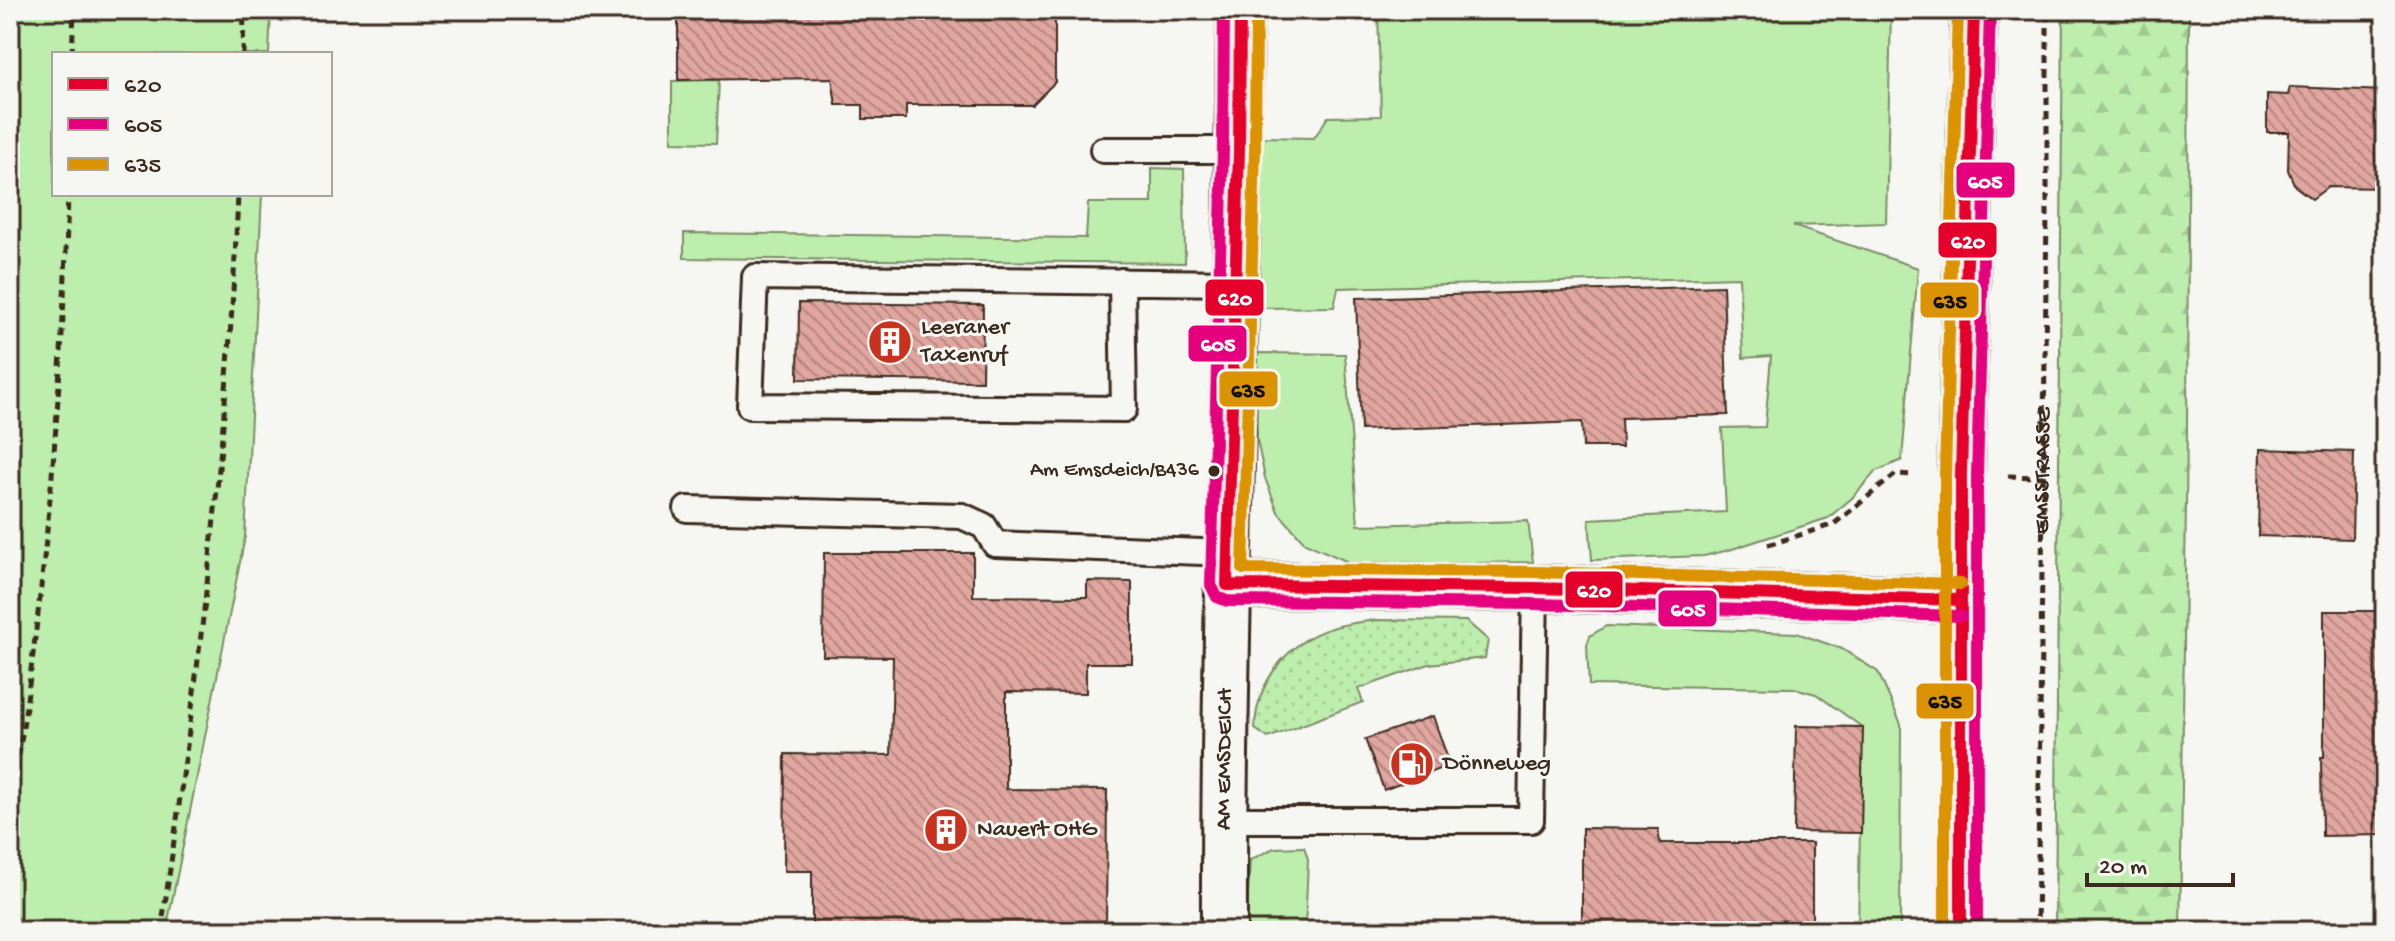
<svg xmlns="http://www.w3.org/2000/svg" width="2395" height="941" viewBox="0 0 2395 941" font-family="'Gochi Hand',sans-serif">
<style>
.green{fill:#bdeead;stroke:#7c8c66;stroke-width:2}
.forest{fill:url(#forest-firs);stroke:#7c8c66;stroke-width:2}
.garden{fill:url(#garden-dots);stroke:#7c8c66;stroke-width:2}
.building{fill:url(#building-back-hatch);stroke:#3b2a1e;stroke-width:2}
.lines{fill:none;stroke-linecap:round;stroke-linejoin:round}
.lane-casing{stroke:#3b2a1e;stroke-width:30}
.street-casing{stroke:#3b2a1e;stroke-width:50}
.primary-casing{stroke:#3b2a1e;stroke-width:50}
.path{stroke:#3b2a1e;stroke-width:5;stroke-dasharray:8 6;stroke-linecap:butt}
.lane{stroke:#f6f6f2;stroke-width:24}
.street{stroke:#f6f6f2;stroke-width:44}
.primary{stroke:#f6f6f2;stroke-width:44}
.bus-1-casing{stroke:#f6f6f2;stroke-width:18}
.bus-2-casing{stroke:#f6f6f2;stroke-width:18}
.bus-3-casing{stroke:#f6f6f2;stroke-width:18}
.bus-1{stroke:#e4002b;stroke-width:12}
.bus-2{stroke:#e5007d;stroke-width:12}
.bus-3{stroke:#db9304;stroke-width:12}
.bus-dot{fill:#3b2a1e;stroke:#f6f6f2;stroke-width:3}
.labels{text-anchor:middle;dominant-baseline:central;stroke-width:6;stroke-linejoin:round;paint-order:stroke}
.bus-label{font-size:22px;fill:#3b2a1e;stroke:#f6f6f2;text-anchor:end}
.poi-label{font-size:24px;fill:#3b2a1e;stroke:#f6f6f2;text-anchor:start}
.street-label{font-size:24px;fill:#3b2a1e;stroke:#f6f6f2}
.line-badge{stroke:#f6f6f2;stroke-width:3}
.badge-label{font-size:22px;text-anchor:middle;font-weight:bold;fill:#fff}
.pale-badge-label{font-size:22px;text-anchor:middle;font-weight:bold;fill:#111}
</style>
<defs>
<pattern id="forest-firs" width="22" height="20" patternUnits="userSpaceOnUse" patternTransform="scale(2)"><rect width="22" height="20" fill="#bdeead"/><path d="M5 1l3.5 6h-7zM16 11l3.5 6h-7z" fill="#a3cc94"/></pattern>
<pattern id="garden-dots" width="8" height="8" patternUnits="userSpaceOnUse" patternTransform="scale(2)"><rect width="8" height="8" fill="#bdeead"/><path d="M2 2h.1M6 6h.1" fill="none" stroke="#a3cc94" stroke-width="1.8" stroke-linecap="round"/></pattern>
<pattern id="building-back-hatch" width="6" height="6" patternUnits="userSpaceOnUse" patternTransform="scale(2)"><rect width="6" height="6" fill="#e0a69f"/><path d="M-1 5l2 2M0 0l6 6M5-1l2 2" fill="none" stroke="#b78781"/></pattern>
</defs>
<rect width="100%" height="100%" fill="#f6f6f2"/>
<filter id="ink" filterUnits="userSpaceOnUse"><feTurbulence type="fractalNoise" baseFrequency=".0125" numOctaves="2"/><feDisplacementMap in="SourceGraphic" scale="16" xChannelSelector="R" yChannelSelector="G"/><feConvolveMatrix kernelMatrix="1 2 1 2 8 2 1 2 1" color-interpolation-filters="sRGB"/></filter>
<g filter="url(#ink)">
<path class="green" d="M10 10H271L269 54H54V194H262L245 537 166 931H10Z
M1378 10H1891L1886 223 1793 226 1918 268 1902 460 1876 471 1852 498 1828 518 1729 550 1704 556 1592 560 1589 519 1726 512 1722 428 1765 427 1771 356 1743 358 1739 277 1338 288 1334 307 1253 308 1258 137 1314 138 1328 117 1381 116Z
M719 80 716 143 672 142V81Z
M1152 168 1184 169 1185 263 684 258V233L1086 238 1088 203H1152Z
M1255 353 1345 354 1358 525 1528 521 1533 562 1355 565 1305 543 1278 512 1265 478 1257 440Z
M1606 626 1797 633 1842 649 1878 672 1901 724 1900 931H1858L1862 727 1816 694 1794 688 1589 685 1587 645 1590 636Z
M1304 847 1308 859 1305 931H1246L1250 860 1274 848Z"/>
<path class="forest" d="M2063 10H2189L2187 430 2180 931H2055Z"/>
<path class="garden" d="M1376 620 1466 621 1488 640 1485 658 1429 664 1358 689 1363 702 1268 738 1255 729C1256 680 1291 637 1339 626 1351 623 1364 622 1376 620Z"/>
<path class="building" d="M678 10H1055V82L1032 105H906V119H863V105H836L832 78 678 80Z
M2290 87 2385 91V188L2328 187 2312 199 2295 186 2288 170 2289 132H2267V94L2288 95Z
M1723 286 1728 415 1621 418 1622 447H1583L1582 422 1361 430 1356 298Z
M799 303 983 305 982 381 798 379Z
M2260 449 2354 452 2352 539 2258 536Z
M824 553H973V596L1087 597V581L1132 582V663H1086V693L1006 692V789L1107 790 1106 931H812V871H784L785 754 891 755 893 657 823 656Z
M2324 611H2385V835L2322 836 2321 757H2324Z
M1433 716 1450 765 1384 790 1365 739Z
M1796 726 1863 727 1861 833 1794 832Z
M1582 828 1658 829 1660 843H1812V931H1582Z"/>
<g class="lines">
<g class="lane-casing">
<path id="lane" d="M1103 150H1239
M1122 281 1124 409 750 406 755 277 1235 283
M687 509 962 516 984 526 995 544 1228 553
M1224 820H1531L1535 588"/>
</g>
<g class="street-casing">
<g id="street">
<path d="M1227 585 1535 588 1961 600"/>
<path id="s2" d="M1224 931C1223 624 1238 317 1240 10"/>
</g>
</g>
<g class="primary-casing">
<path id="primary" d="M1961 931V475L1974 10"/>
</g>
<g class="path">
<path d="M72 54 74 10"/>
<path d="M243 54 244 10"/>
<path d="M2008 476 2043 477"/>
<path d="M1768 545 1834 524 1896 474 1914 475"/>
<path d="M10 811C44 607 62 400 68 194"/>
<path d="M161 931C197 686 228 441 238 194"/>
<path id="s1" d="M2037 931 2047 213V10"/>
</g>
<use href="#lane" class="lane"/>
<use href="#street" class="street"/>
<use href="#primary" class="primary"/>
<g class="bus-1-casing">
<path id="bus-1" d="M1227 585 1535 588 1961 600
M1227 585 1239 150 1240 10
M1961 931V475L1974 10"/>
</g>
<g class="bus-2-casing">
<path id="bus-2" d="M1224 10 1223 150 1211 585 1217 597 1227 601 1535 604 1961 616
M1977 931V475L1990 10"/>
</g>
<g class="bus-3-casing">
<path id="bus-3" d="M1256 10 1255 150 1243 569 1535 572 1961 584
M1945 931V475L1958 10"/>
</g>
<use href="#bus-1" class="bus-1"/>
<use href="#bus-2" class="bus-2"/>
<use href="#bus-3" class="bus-3"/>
</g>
</g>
<defs>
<g id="building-disc" transform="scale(2.3)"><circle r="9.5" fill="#c8321e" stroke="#f6f6f2"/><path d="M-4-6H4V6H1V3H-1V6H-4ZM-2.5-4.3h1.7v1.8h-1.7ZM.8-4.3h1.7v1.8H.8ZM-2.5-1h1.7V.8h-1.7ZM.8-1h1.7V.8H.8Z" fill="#fff"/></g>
<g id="fuel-disc" transform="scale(2.3)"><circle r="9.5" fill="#c8321e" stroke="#f6f6f2"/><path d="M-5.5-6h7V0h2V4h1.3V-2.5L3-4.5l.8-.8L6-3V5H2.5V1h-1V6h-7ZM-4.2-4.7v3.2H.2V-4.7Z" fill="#fff"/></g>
</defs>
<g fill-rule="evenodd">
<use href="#building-disc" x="890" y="342"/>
<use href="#fuel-disc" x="1412" y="764"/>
<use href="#building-disc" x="946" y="830"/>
</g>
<circle class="bus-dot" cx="1214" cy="471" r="7"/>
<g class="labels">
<g class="bus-label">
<text x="1199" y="471">Am Emsdeich/B436</text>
</g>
<g class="poi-label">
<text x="921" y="328">Leeraner<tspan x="921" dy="28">Taxenruf</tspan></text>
<text x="1443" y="764">Dönneweg</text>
<text x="977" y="830">Nauert OHG</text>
</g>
<g class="street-label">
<text stroke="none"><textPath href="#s1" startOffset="460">EMSSTRASSE</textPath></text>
<text stroke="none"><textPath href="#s2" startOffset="172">AM EMSDEICH</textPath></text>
</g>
</g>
<g class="line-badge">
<rect x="1955" y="161" width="61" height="38" rx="8" fill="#e5007d"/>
<rect x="1937" y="221" width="61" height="38" rx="8" fill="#e4002b"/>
<rect x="1204" y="278" width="61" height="39" rx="8" fill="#e4002b"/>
<rect x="1919" y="281" width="61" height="38" rx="8" fill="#db9304"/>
<rect x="1187" y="324" width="61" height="39" rx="8" fill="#e5007d"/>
<rect x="1218" y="370" width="61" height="38" rx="8" fill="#db9304"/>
<rect x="1564" y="570" width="60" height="39" rx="8" fill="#e4002b"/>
<rect x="1657" y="589" width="61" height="39" rx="8" fill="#e5007d"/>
<rect x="1915" y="682" width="60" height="38" rx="8" fill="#db9304"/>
</g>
<g class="badge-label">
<text x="1985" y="188">605</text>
<text x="1968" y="248">620</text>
<text x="1235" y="305">620</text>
<text x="1218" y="351">605</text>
<text x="1594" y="597">620</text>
<text x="1688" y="616">605</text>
</g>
<g class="pale-badge-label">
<text x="1950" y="308">635</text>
<text x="1248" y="397">635</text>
<text x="1945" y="708">635</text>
</g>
<rect width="2395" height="941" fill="none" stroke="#f6f6f2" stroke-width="40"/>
<rect x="20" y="20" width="2355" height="901" fill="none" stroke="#3b2a1e" stroke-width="3" filter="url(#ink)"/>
<rect x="52" y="52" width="280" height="144" fill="#f6f6f2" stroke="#aba49d" stroke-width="2"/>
<rect x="68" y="78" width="40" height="12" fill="#e4002b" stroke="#aba49d" stroke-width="2"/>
<text x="124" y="92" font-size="24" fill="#3b2a1e">620</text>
<rect x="68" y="118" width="40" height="12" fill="#e5007d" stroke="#aba49d" stroke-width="2"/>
<text x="124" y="132" font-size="24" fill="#3b2a1e">605</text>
<rect x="68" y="158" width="40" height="12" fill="#db9304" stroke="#aba49d" stroke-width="2"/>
<text x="124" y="172" font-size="24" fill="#3b2a1e">635</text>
<path d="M2087 873v12h146v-12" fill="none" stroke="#3b2a1e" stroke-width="4"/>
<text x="2099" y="873" font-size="24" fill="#3b2a1e" stroke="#f6f6f2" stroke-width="6" paint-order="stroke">20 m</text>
</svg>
